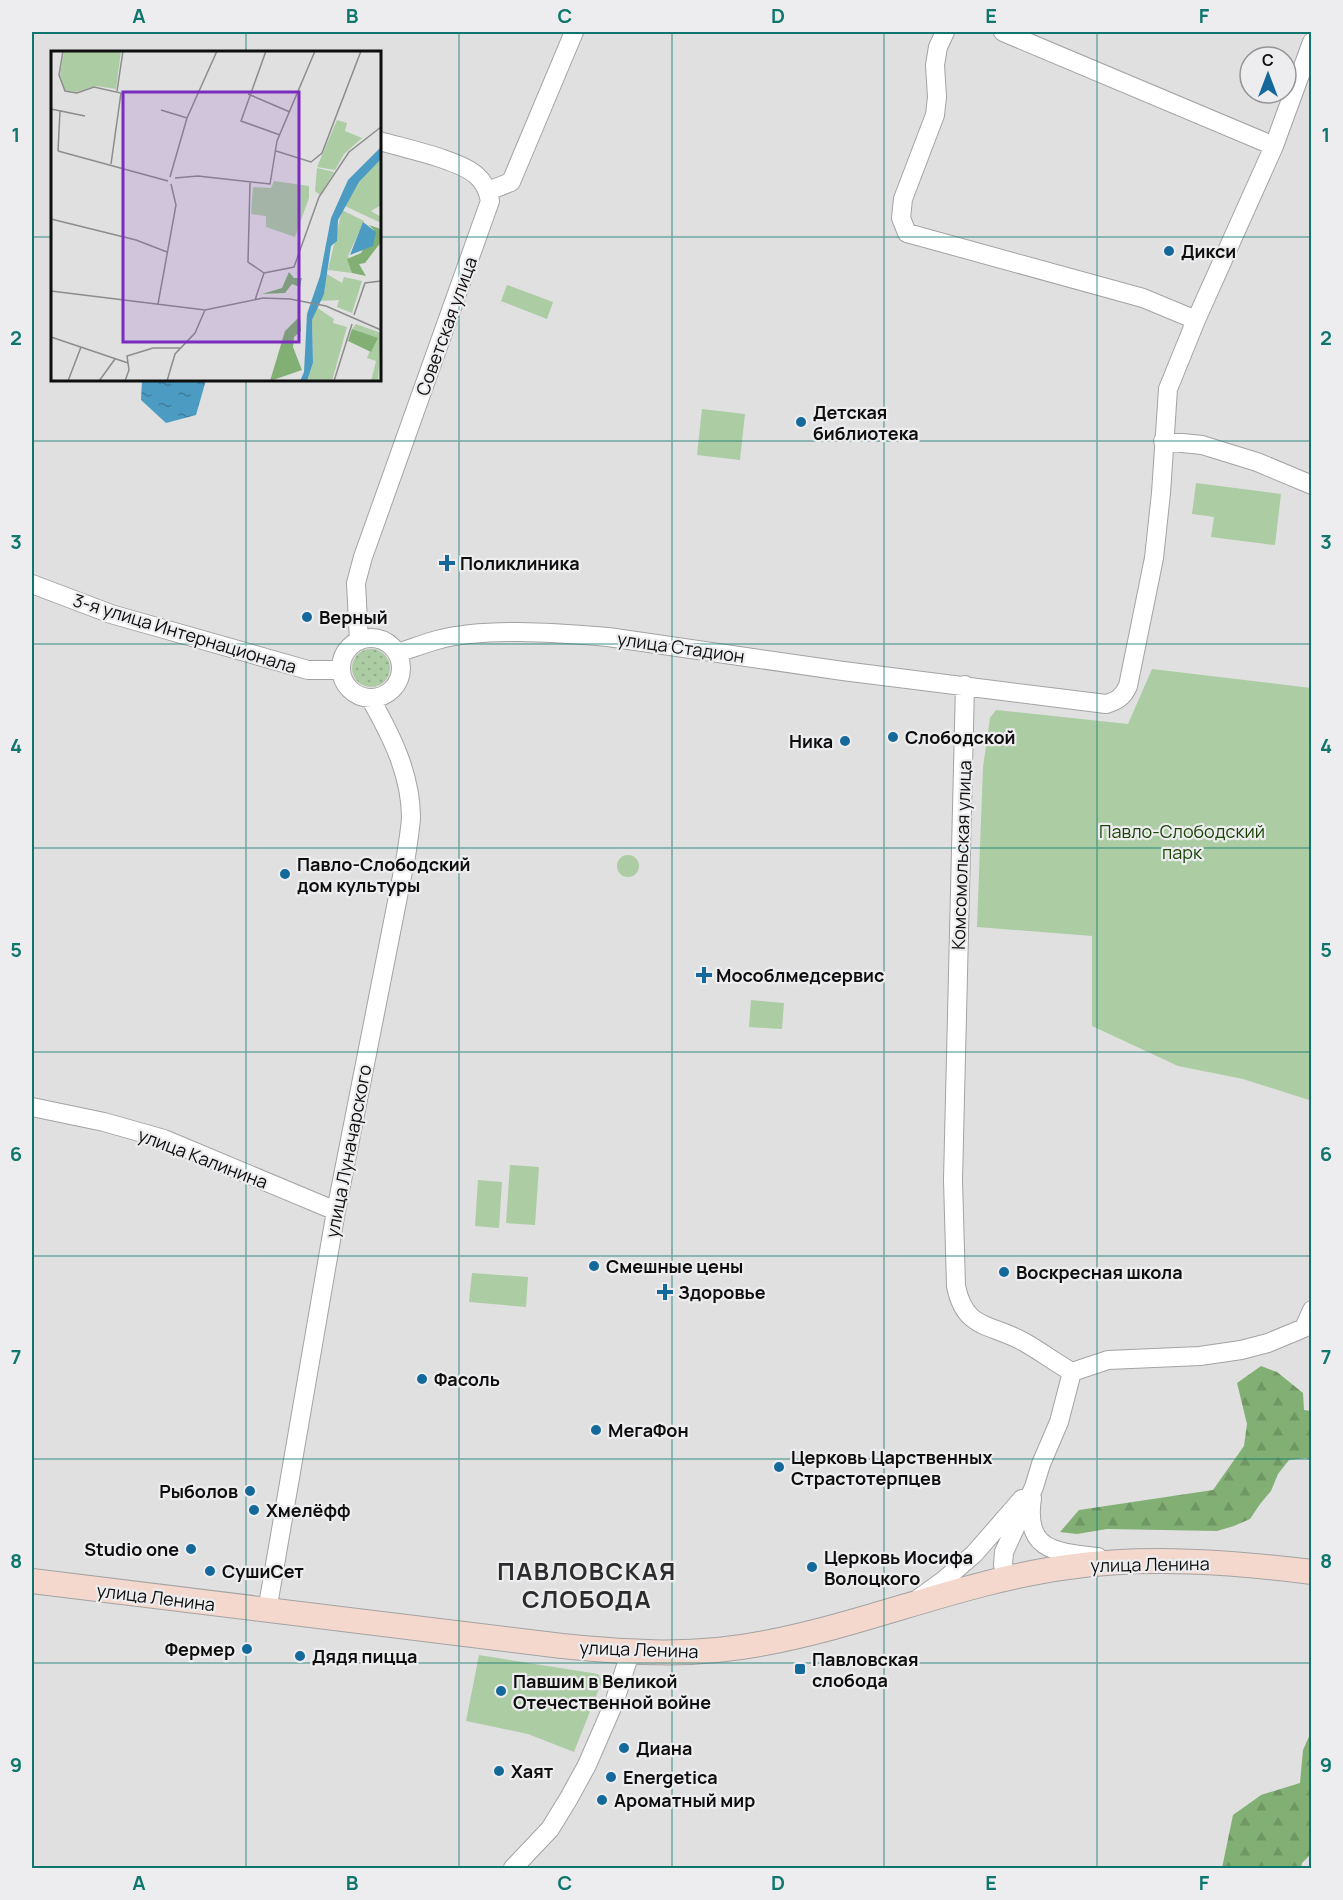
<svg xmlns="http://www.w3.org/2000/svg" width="1343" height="1900" viewBox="0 0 1343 1900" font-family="Manrope,sans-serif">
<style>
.grass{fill:url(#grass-dots)}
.forest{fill:url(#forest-firs)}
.park{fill:#accca3}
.water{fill:url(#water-ripples)}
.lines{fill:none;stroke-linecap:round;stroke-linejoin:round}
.minor-casing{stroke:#a3a3a4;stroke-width:20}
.secondary-casing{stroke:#a3a3a4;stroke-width:26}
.minor{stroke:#fff;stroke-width:18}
.secondary{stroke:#f4d8ce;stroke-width:24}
.grid{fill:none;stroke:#0f766e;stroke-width:1.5;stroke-opacity:0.55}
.poi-dot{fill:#15699a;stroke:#ededef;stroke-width:2}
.labels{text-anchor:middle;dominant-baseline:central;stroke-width:4.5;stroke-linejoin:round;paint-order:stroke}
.poi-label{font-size:18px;font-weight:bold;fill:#0e0e0e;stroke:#ededef;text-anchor:start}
.street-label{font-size:18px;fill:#0e0e0e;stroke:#ededef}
.park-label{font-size:18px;fill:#1a4507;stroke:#ededef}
.district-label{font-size:24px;font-weight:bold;letter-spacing:1.5px;fill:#2c2c2d;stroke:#ededef}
.inset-road{fill:none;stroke:#8c8c8d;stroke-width:1.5}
.view{fill:#7b2cbf;fill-opacity:0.15;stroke:#7b2cbf;stroke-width:3}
.inset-edge{fill:none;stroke:#0e0e0e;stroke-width:3}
.neatline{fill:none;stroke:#0f766e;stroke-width:2}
.grid-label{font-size:20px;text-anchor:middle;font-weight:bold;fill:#0f766e}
</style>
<defs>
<pattern id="grass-dots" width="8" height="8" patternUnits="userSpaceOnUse" patternTransform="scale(1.5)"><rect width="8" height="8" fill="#accca3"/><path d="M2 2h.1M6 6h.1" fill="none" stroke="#93ae8b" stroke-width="1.8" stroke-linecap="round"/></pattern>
<pattern id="forest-firs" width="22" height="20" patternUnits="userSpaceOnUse" patternTransform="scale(1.5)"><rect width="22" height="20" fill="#82b074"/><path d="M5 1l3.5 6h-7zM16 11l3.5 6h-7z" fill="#6f9663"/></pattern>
<pattern id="water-ripples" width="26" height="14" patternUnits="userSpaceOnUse" patternTransform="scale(1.5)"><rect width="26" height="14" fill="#4c9bc2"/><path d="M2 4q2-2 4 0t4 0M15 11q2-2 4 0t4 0" fill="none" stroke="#3e7d9c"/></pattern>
</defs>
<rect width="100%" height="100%" fill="#e0e0e1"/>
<path class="grass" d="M352 668a19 19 0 1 1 38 0a19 19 0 1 1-38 0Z"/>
<path class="forest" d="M1261 1366 1277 1372 1303 1393 1304 1410 1311 1411V1461L1306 1458 1289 1460 1278 1474 1271 1491 1260 1504 1250 1519 1234 1526 1217 1531 1107 1529 1077 1534 1060 1532 1079 1510 1213 1490 1244 1446 1247 1424 1237 1383Z
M1311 1732V1854L1302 1863 1301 1868H1222L1233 1815 1261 1795 1300 1783 1303 1750Z"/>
<path class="park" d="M507 285 553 302 547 319 501 301Z
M702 409 745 414 740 460 697 455Z
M1196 483 1281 494 1275 545 1211 537 1214 517 1192 514Z
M1152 669 1311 688 1312 1098 1309 1100 1243 1079 1178 1066 1092 1026V936L977 927 983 767 990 718 996 710 1128 724Z
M617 866a11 11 0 1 1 22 0a11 11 0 1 1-22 0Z
M751 1000 784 1003 782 1029 749 1027Z
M510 1165 539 1167 535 1225 506 1223Z
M478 1180 502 1182 499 1228 475 1226Z
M472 1273 528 1277 526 1307 469 1302Z
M479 1655 598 1674 602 1681 574 1752 528 1734 466 1721Z"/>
<path class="water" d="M142 380H206L196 415 166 423 141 400Z"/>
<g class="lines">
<g class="minor-casing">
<path id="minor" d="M945 32 938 47 935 65 937 97 935 115 903 199 901 218 907 233 1143 298 1196 320
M1003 32 1274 146
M488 191 511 182 574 32
M1163 441 1202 445 1257 462 1312 485
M32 584 111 614 308 670H341
M341 668a30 30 0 1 1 60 0a30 30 0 1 1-60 0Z
M359 641 356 583 363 557 490 201C488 191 484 182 477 176 461 160 403 148 380 141
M397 653C410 649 423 644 437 640 485 627 557 633 608 637L843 671 1106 704C1117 701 1123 697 1128 686L1154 558 1161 493 1168 389 1196 320 1274 146 1312 42
M965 685 953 1180 956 1286C965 1331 991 1323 1024 1342 1040 1351 1056 1363 1072 1372
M32 1107 104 1122 164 1139 336 1211
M1072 1372 1108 1360 1200 1356 1241 1350 1268 1343 1304 1328 1312 1310
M1032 1498C1024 1551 1055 1552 1098 1557
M1007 1578 1003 1565 1004 1552 1034 1487 1041 1464 1059 1422 1072 1372
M919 1598 944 1580 974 1554 1022 1499
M267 1611 336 1211 406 856C408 843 410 831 411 818 411 774 391 735 370 698
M513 1868 550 1829 569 1798 587 1765 614 1703 630 1653"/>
</g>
<g class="secondary-casing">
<path id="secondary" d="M32 1581 562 1646C632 1653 695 1657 765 1643 867 1624 964 1581 1068 1567 1148 1556 1231 1562 1312 1572"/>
</g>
<use href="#minor" class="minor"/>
<use href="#secondary" class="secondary"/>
</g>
<path class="grid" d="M246 32V52M459 32V1868M672 32V1868M884 32V1868M1097 32V1868M32 237H52M380 237H1312M246 380V1868M32 441H1312M32 644H1312M32 848H1312M32 1052H1312M32 1256H1312M32 1459H1312M32 1663H1312"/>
<g class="poi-dot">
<circle cx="1169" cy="251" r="6"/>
<circle cx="801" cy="422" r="6"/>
<path d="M444 554h6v6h6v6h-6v6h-6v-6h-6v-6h6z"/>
<circle cx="307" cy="617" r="6"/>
<circle cx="893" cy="737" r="6"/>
<circle cx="845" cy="741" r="6"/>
<circle cx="285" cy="874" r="6"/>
<path d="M701 966h6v6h6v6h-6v6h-6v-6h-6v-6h6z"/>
<circle cx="594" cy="1266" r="6"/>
<circle cx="1004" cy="1272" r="6"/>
<path d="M662 1283h6v6h6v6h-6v6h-6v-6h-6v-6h6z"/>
<circle cx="422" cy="1379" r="6"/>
<circle cx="596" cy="1430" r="6"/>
<circle cx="779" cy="1467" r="6"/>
<circle cx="250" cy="1491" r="6"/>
<circle cx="254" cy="1510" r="6"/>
<circle cx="191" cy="1549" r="6"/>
<circle cx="812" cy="1567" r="6"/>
<circle cx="210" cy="1571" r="6"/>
<circle cx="247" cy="1649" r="6"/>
<circle cx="300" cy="1656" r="6"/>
<rect x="794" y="1663" width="12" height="12" rx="3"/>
<circle cx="501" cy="1691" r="6"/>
<circle cx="624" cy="1748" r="6"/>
<circle cx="499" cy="1771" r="6"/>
<circle cx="611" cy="1777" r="6"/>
<circle cx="602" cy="1800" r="6"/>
</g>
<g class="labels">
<g class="poi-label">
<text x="1181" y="251">Дикси</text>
<text x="813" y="412">Детская<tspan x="813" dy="21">библиотека</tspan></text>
<text x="460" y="563">Поликлиника</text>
<text x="319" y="617">Верный</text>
<text x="905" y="737">Слободской</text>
<text x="833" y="741" text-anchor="end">Ника</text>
<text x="297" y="864">Павло-Слободский<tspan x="297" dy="21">дом культуры</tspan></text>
<text x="716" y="975">Мособлмедсервис</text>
<text x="606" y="1266">Смешные цены</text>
<text x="1016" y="1272">Воскресная школа</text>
<text x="678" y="1292">Здоровье</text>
<text x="434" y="1379">Фасоль</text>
<text x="608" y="1430">МегаФон</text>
<text x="791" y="1457">Церковь Царственных<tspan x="791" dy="21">Страстотерпцев</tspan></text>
<text x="238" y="1491" text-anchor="end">Рыболов</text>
<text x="266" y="1510">Хмелёфф</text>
<text x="179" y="1549" text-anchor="end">Studio one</text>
<text x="824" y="1557">Церковь Иосифа<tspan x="824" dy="21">Волоцкого</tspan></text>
<text x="222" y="1571">СушиСет</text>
<text x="235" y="1649" text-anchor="end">Фермер</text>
<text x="312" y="1656">Дядя пицца</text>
<text x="812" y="1659">Павловская<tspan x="812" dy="21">слобода</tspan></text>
<text x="513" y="1681">Павшим в Великой<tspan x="513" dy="21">Отечественной войне</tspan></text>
<text x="636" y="1748">Диана</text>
<text x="511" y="1771">Хаят</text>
<text x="623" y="1777">Energetica</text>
<text x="614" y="1800">Ароматный мир</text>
</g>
<g class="street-label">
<text transform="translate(446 326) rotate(-70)">Советская улица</text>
<text transform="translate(185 633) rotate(17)">3-я улица Интернационала</text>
<text transform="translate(681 647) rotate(8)">улица Стадион</text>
<text transform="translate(961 855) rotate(-88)">Комсомольская улица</text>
<text transform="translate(348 1151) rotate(-79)">улица Луначарского</text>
<text transform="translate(203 1158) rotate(21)">улица Калинина</text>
<text transform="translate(1150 1564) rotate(-1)">улица Ленина</text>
<text transform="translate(156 1597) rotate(7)">улица Ленина</text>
<text transform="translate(639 1649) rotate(2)">улица Ленина</text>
</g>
<g class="park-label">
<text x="1182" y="831">Павло-Слободский<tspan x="1182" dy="21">парк</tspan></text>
</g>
<g class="district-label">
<text x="587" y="1570">ПАВЛОВСКАЯ<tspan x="587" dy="28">СЛОБОДА</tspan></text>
</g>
</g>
<g transform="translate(51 51)">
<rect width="330" height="330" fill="#e0e0e1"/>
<path d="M13 0H70L65 38 45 35 25 41 14 39 9 25ZM286 69 296 72 294 80 311 87 293 103 284 119 266 116ZM330 108V154L320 160 330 166V172L294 155 308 131ZM266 117 283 121 269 144 264 140ZM291 159 313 170 297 205 301 222 277 219ZM276 223 291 232 293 226 311 230 301 262 286 256 288 249 268 250 273 242ZM265 256 283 268 282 272 296 276 281 330H256L262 312 261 269ZM305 273 330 282 327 330H320L325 310 316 307 324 287 301 278Z" fill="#accca3"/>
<path d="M318 174 330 178V191L314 212 308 213 315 225 301 222 296 208 310 202 323 179ZM238 221 243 227H251L249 236 241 233 234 242 211 243 231 237ZM249 265 250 280 243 286 242 296 251 319 219 330 234 280ZM301 278 327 287 320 301 297 290Z" fill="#82b074"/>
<path d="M223 130 258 135V147L244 186 215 176V165L200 163 202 136 220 137Z" fill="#accca3"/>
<path d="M330 96V108L308 131 287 169 286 190 280 195 273 243 261 269 262 312 256 330H249L253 321 256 263 269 225 280 167 297 129ZM312 171 325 181 322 195 299 204Z" fill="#4c9bc2"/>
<path class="inset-road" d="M12 0 8 24 14 40 26 42 43 36 70 42 60 113M215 0 190 70 229 84M66 40 72 0M197 43 239 61M0 58 34 65M110 59 136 67M7 100 117 130M7 100 9 60M225 100 260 111 271 102 310 0M119 126 136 67 166 0M124 127 147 125 219 133 226 90 264 0M199 132 197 211 213 222M0 168 85 189 116 201M213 222 243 216 268 146 298 101 330 76M0 240 154 259 212 247 239 248 275 255 330 279M204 249 213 222M107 253 125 154 120 133M303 264 314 232 330 230M0 286 77 312M17 330 30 296M48 330 64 308M74 330 78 319 76 305 102 297H129M116 330 124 303 144 282 154 259M283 330 301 273"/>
<path class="view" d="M72 41H248V291H72Z"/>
<rect width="330" height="330" class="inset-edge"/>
</g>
<rect width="1343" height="1900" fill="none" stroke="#ededef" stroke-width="66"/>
<g transform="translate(1268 75)"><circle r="28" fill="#ededef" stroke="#949495" stroke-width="1.5"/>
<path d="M0-4.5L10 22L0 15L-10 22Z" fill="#15699a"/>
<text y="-9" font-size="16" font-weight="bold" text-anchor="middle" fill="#0e0e0e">С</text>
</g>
<rect x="33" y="33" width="1277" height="1834" class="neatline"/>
<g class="grid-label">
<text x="139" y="23">A</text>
<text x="352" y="23">B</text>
<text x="565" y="23">C</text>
<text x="778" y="23">D</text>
<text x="991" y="23">E</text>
<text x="1204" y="23">F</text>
<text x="16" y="142">1</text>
<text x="1326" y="142">1</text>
<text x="16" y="345">2</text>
<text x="1326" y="345">2</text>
<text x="16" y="549">3</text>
<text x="1326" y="549">3</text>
<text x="16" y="753">4</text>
<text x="1326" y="753">4</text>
<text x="16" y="957">5</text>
<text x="1326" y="957">5</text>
<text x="16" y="1161">6</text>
<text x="1326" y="1161">6</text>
<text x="16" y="1364">7</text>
<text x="1326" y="1364">7</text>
<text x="16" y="1568">8</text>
<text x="1326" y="1568">8</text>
<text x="16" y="1772">9</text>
<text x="1326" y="1772">9</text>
<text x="139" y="1890">A</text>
<text x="352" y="1890">B</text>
<text x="565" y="1890">C</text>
<text x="778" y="1890">D</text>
<text x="991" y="1890">E</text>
<text x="1204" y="1890">F</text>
</g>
</svg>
